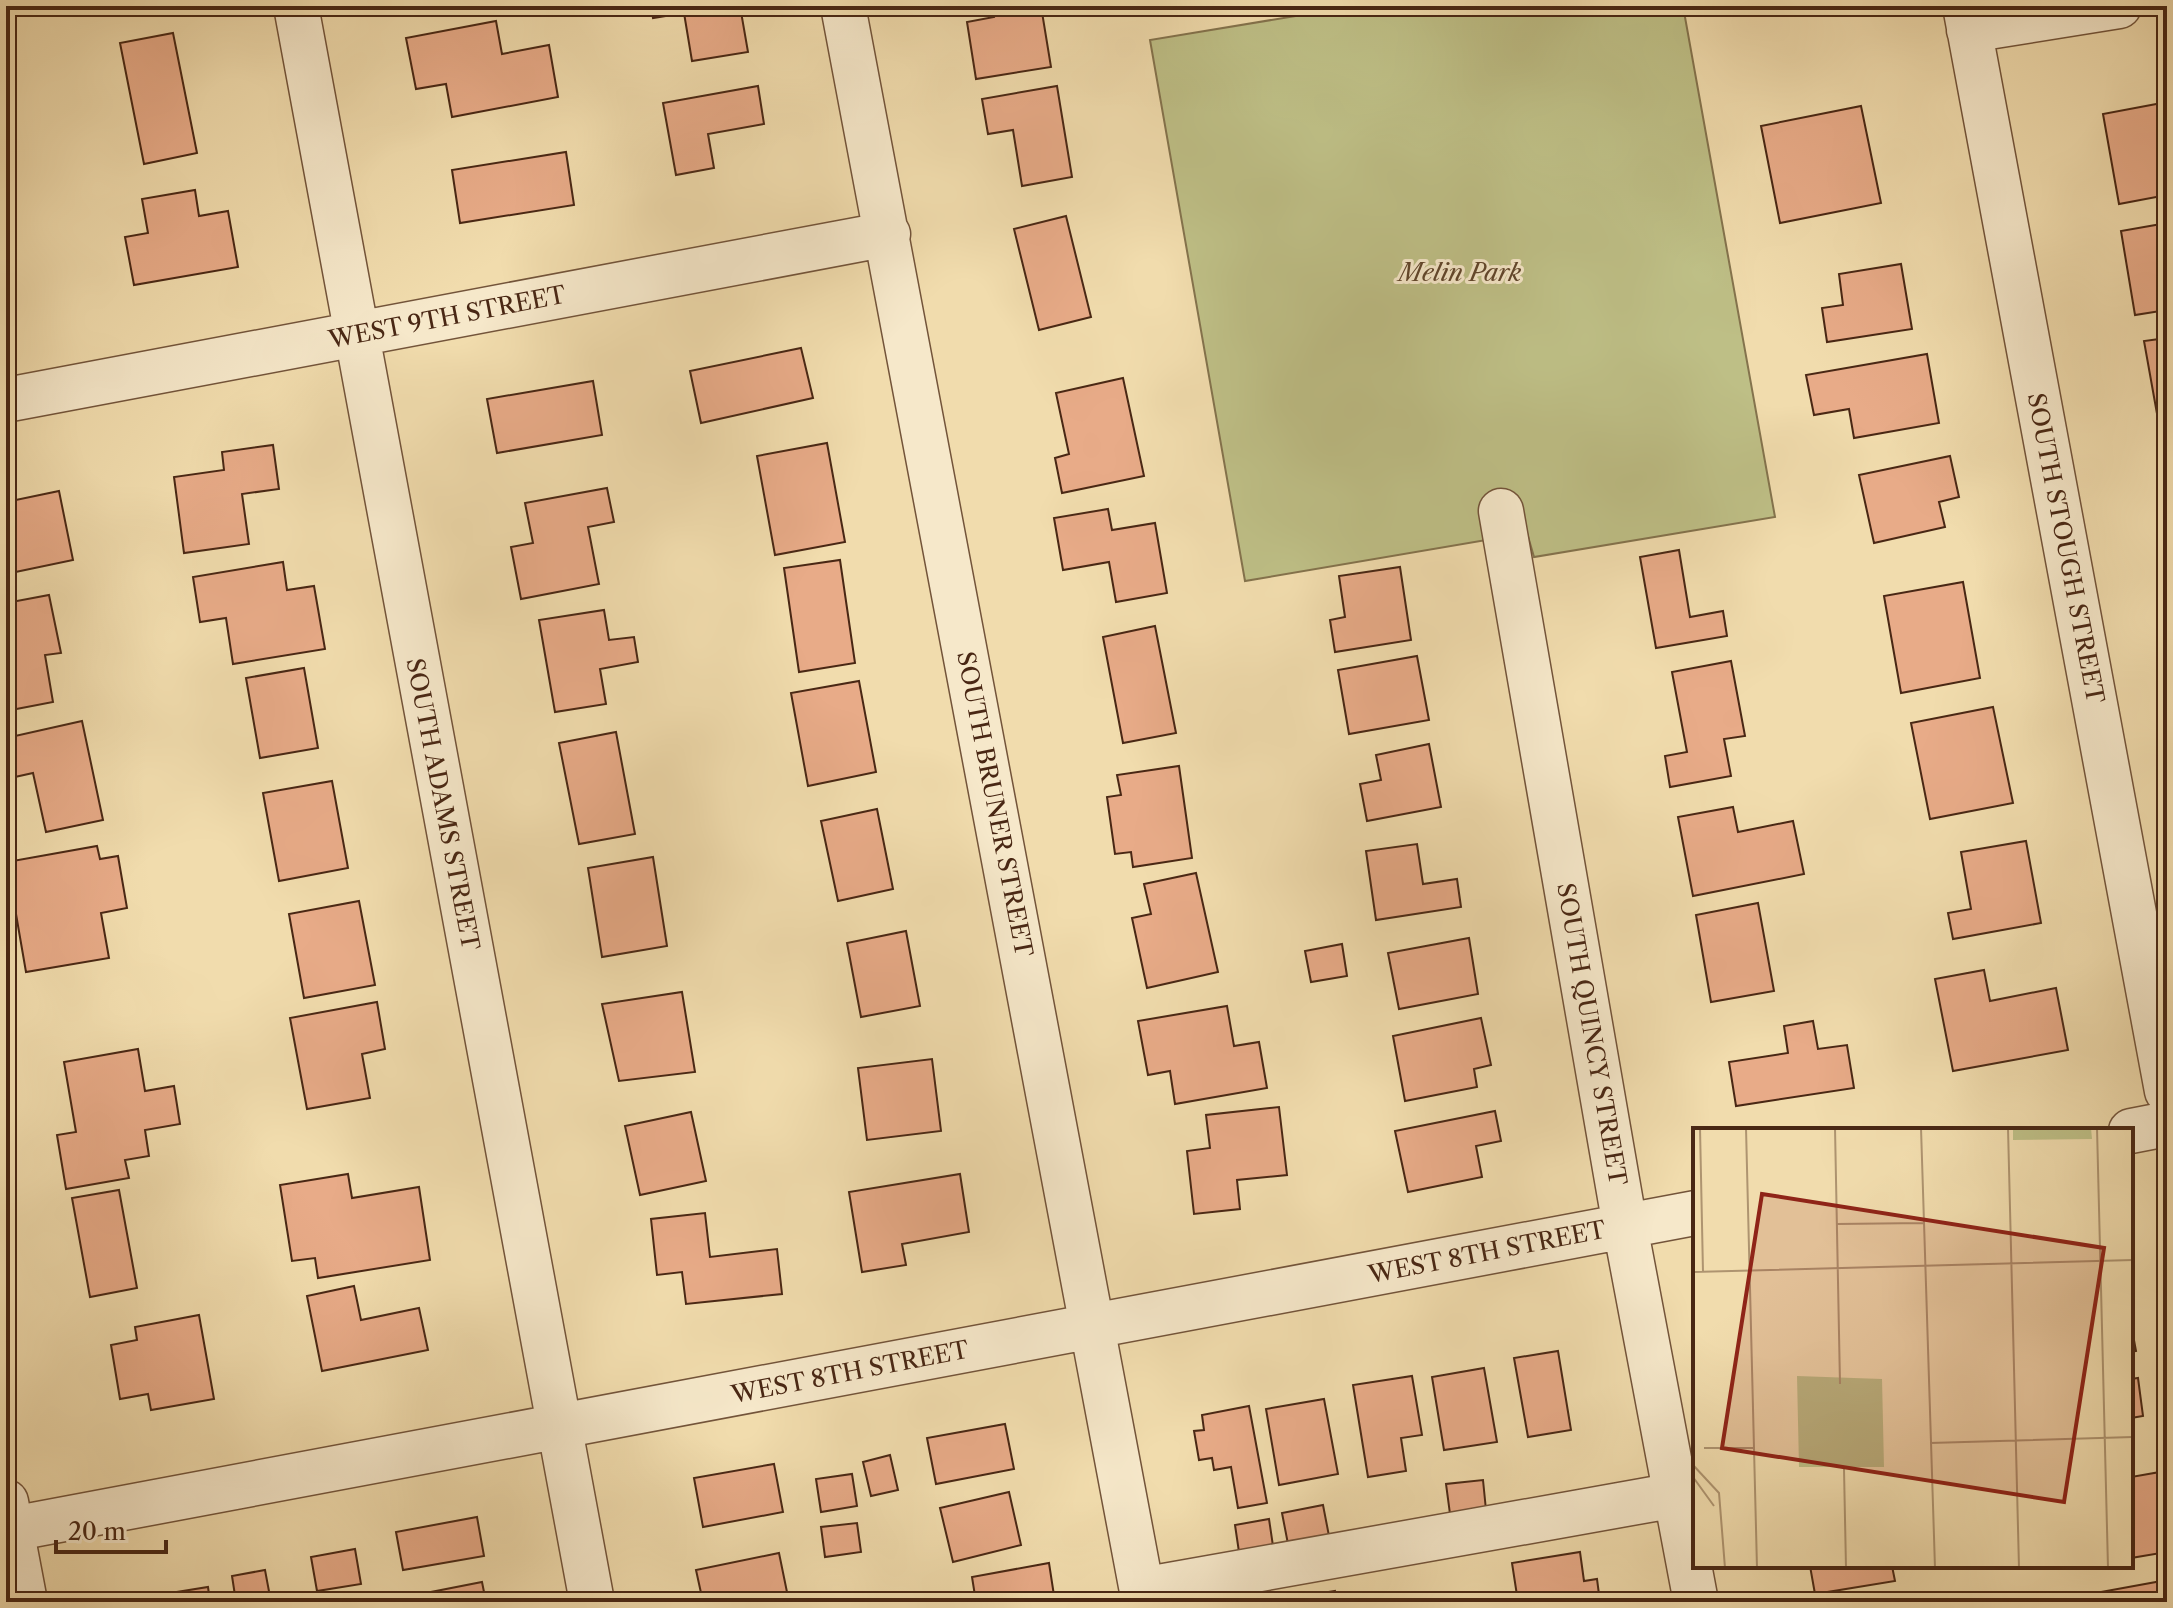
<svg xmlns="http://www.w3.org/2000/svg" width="2173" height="1608" viewBox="0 0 2173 1608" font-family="'Libre Caslon Text',serif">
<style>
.green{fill:#bebf86;stroke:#84734d;stroke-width:2}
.building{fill:#e8ab88;stroke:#492714;stroke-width:2}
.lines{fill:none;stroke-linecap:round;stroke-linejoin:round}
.minor-casing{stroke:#73543a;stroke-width:47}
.minor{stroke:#f6e8ca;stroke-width:44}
.labels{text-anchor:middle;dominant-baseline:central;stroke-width:6;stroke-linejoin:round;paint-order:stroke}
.park-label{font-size:24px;font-style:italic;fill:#60452b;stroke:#f6e8ca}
.street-label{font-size:24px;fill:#492714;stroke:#f6e8ca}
.inset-road{fill:none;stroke:#ae9470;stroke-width:2}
.view{fill:#8f2418;fill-opacity:0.15;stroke:#8f2418;stroke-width:4}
.inset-edge{fill:none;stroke:#492714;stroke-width:4}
</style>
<rect width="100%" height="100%" fill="#f1dcad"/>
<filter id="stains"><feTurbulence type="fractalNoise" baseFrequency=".0025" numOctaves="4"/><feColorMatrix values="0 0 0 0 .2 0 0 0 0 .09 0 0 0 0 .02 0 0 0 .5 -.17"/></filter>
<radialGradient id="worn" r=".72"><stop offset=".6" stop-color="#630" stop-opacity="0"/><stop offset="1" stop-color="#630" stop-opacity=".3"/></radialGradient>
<path class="green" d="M1356 6H1683L1775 517 1534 557 1527 533 1245 581 1150 40Z"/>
<path class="building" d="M651 6H740L748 52 692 61 684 13 653 18Z
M992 6H1041L1051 67 976 79 967 22 994 17Z
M496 21 502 54 549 45 558 97 452 117 446 84 416 89 406 38Z
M173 33 197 153 144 164 120 43Z
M758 86 764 124 708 134 714 168 676 175 663 103Z
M1057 86 1072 177 1022 186 1013 130 988 134 982 99Z
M2167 102V144L2163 145 2167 195 2119 204 2103 114Z
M1861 106 1881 203 1780 223 1761 126Z
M566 152 574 205 460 223 452 170Z
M195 190 199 216 228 211 238 267 134 285 125 237 148 233 142 199Z
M1066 216 1091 317 1039 330 1014 229Z
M2167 223V310L2135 315 2121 231Z
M1901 264 1912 329 1827 342 1822 308 1843 305 1839 274Z
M2167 338V424L2159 425 2144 341Z
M801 348 813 398 701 423 690 371Z
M1927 354 1939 423 1854 438 1849 409 1814 415 1806 375Z
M1123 378 1144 476 1062 493 1055 458 1069 454 1056 393Z
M593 381 602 435 497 453 487 399Z
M827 443 845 542 775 555 757 456Z
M273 445 279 489 242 494 249 544 184 553 174 477 224 470 222 452Z
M1950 456 1959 497 1939 502 1945 527 1874 543 1859 475Z
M607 488 614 522 588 527 599 584 521 599 511 547 533 543 525 503Z
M59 491 73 560 6 574V502Z
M1108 509 1112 530 1155 523 1167 593 1116 602 1109 562 1063 570 1054 518Z
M1679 550 1690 617 1723 611 1727 636 1656 648 1640 557Z
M840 560 855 663 799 672 784 568Z
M283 562 287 590 314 586 325 649 233 664 226 618 200 622 193 577Z
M1400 567 1411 640 1335 652 1330 620 1345 617 1339 576Z
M1963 582 1980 678 1901 693 1884 596Z
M49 595 61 653 45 655 53 702 6 711V603Z
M604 610 609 640 634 637 638 662 600 669 606 704 555 712 539 620Z
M1155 626 1176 733 1123 743 1103 637Z
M1417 656 1429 720 1349 734 1338 670Z
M1731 661 1745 736 1724 739 1731 776 1670 787 1665 756 1687 752 1672 672Z
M304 668 318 748 260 758 246 678Z
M859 681 876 772 808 786 791 693Z
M1993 707 2013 803 1930 819 1911 723Z
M82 721 103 820 46 832 33 773 6 779V738Z
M616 732 635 834 579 844 559 743Z
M1429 744 1441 807 1367 821 1360 784 1381 780 1376 755Z
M1179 766 1192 858 1133 867 1131 852 1115 854 1107 797 1121 795 1117 775Z
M332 781 348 868 279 881 263 793Z
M1733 807 1738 832 1793 821 1804 874 1693 896 1678 817Z
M877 809 893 889 838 901 821 821Z
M2026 841 2041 923 1953 939 1948 913 1971 909 1961 852Z
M1417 844 1423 884 1457 879 1461 907 1376 920 1366 851Z
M97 846 100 859 118 856 127 908 101 913 109 958 26 972 7 862Z
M653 857 667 946 602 957 588 868Z
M1196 873 1218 972 1147 988 1132 918 1151 914 1144 884Z
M359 901 375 985 304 998 289 914Z
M1758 903 1774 991 1711 1002 1696 915Z
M906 931 920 1006 861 1017 847 943Z
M1469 938 1478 994 1399 1009 1388 953Z
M1342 944 1347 976 1311 982 1305 951Z
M1984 970 1990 1001 2056 988 2068 1050 1953 1071 1935 979Z
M682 992 695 1072 619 1081 602 1004Z
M377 1002 385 1049 362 1054 370 1098 307 1109 290 1018Z
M1227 1006 1234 1046 1259 1042 1267 1088 1175 1104 1170 1071 1148 1075 1138 1021Z
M1481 1018 1491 1065 1474 1069 1477 1087 1405 1101 1393 1036Z
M1813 1021 1818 1049 1847 1045 1854 1088 1736 1106 1729 1062 1788 1053 1784 1026Z
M138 1049 145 1091 174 1086 180 1124 145 1130 149 1156 125 1160 129 1178 66 1189 57 1135 76 1132 64 1062Z
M932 1059 941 1131 867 1140 858 1068Z
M1279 1107 1287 1175 1237 1180 1240 1209 1194 1214 1187 1151 1210 1148 1206 1115Z
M1495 1111 1501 1141 1476 1146 1482 1177 1408 1192 1395 1131Z
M691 1112 706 1181 640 1195 625 1126Z
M348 1174 352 1198 419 1187 430 1260 318 1278 315 1258 292 1261 280 1185Z
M960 1174 969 1232 902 1244 906 1265 862 1272 849 1192Z
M119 1190 137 1288 90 1297 72 1198Z
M705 1213 710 1257 777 1249 782 1294 686 1304 682 1272 657 1275 651 1219Z
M354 1286 361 1320 419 1308 428 1350 322 1371 307 1296Z
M199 1315 214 1399 151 1410 148 1394 120 1399 111 1345 137 1340 135 1327Z
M2131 1324 2136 1351 2131 1352Z
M1558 1351 1571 1430 1528 1437 1514 1358Z
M1484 1368 1497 1442 1444 1450 1432 1377Z
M1412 1376 1422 1435 1401 1438 1406 1471 1368 1477 1353 1385Z
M2138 1378 2143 1416 2131 1418V1379Z
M1324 1399 1338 1474 1279 1485 1266 1409Z
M1249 1406 1267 1503 1238 1508 1231 1467 1214 1470 1212 1458 1199 1460 1194 1431 1204 1430 1202 1415Z
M1005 1424 1014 1469 936 1484 927 1438Z
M890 1455 898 1490 871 1496 863 1462Z
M774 1464 783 1512 703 1527 694 1478Z
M2160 1472 2167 1514V1552L2131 1558V1477Z
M852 1474 857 1506 821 1512 816 1479Z
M1483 1480 1486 1510 1450 1514 1446 1484Z
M1009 1492 1021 1545 953 1562 940 1508Z
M1323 1505 1329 1536 1288 1544 1282 1513Z
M477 1517 484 1556 403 1570 396 1532Z
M1269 1519 1273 1546 1239 1552 1235 1525Z
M857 1523 861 1552 825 1557 821 1527Z
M355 1549 361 1584 317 1591 311 1557Z
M1580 1552 1584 1581 1597 1579 1600 1602H1518L1512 1563Z
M779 1553 788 1597 762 1602H703L696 1570Z
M1049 1563 1055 1602H976L972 1577Z
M1810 1566H1892L1895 1581 1815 1594Z
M265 1570 271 1602H236L232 1576Z
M2167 1580V1602H2081L2079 1596Z
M482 1582 486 1602H396L395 1599Z
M208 1587 210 1602H145V1597Z
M1335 1591 1337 1602H1269Z"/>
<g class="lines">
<g class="minor-casing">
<path id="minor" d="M296 6 592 1602
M843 6 1144 1602
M1965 6 2167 1091
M1969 30 2119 6
M6 400 888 234
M1501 511 1625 1226 1696 1602
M2131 1131 2167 1124
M6 1502 25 1602
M6 1530 1695 1213
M1142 1590 1676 1495"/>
</g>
<use href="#minor" class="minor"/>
</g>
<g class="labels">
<g class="park-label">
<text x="1460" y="272">Melin Park</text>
</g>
<g class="street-label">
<text transform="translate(447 317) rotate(-11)">WEST 9TH STREET</text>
<text transform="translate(2066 548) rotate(79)">SOUTH STOUGH STREET</text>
<text transform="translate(443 804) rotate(79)">SOUTH ADAMS STREET</text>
<text transform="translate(995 804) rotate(79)">SOUTH BRUNER STREET</text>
<text transform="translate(1592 1034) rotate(80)">SOUTH QUINCY STREET</text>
<text transform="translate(1487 1252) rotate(-11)">WEST 8TH STREET</text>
<text transform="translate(850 1372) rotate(-11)">WEST 8TH STREET</text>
</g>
</g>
<g transform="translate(1693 1128)">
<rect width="440" height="440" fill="#f1dcad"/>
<path d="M398 0 399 11 320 12V0ZM104 248 189 251 191 339H106Z" fill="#bebf86"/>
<path class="inset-road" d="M7 0 10 144M53 0 64 440M142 0 147 256M228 0 242 440M315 0 326 440M404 0 415 440M144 96 231 95M0 144 440 132M237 315 440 309M11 320H62M0 337 26 365 32 440M151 341 153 440M0 349 21 378"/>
<path class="view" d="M69 66 411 120 371 374 29 320Z"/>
<rect width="440" height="440" class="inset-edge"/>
</g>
<rect width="2173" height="1608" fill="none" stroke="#f1dcad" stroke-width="32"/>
<rect x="8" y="8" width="2157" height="1592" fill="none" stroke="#492714" stroke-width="4"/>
<rect x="16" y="16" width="2141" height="1576" fill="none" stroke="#492714" stroke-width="2"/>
<path d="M56 1540v12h110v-12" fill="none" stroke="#492714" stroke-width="4"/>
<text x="68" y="1540" font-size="24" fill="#492714" stroke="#f6e8ca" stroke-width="6" paint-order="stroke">20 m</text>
<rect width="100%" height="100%" filter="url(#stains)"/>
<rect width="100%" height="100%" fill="url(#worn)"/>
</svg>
